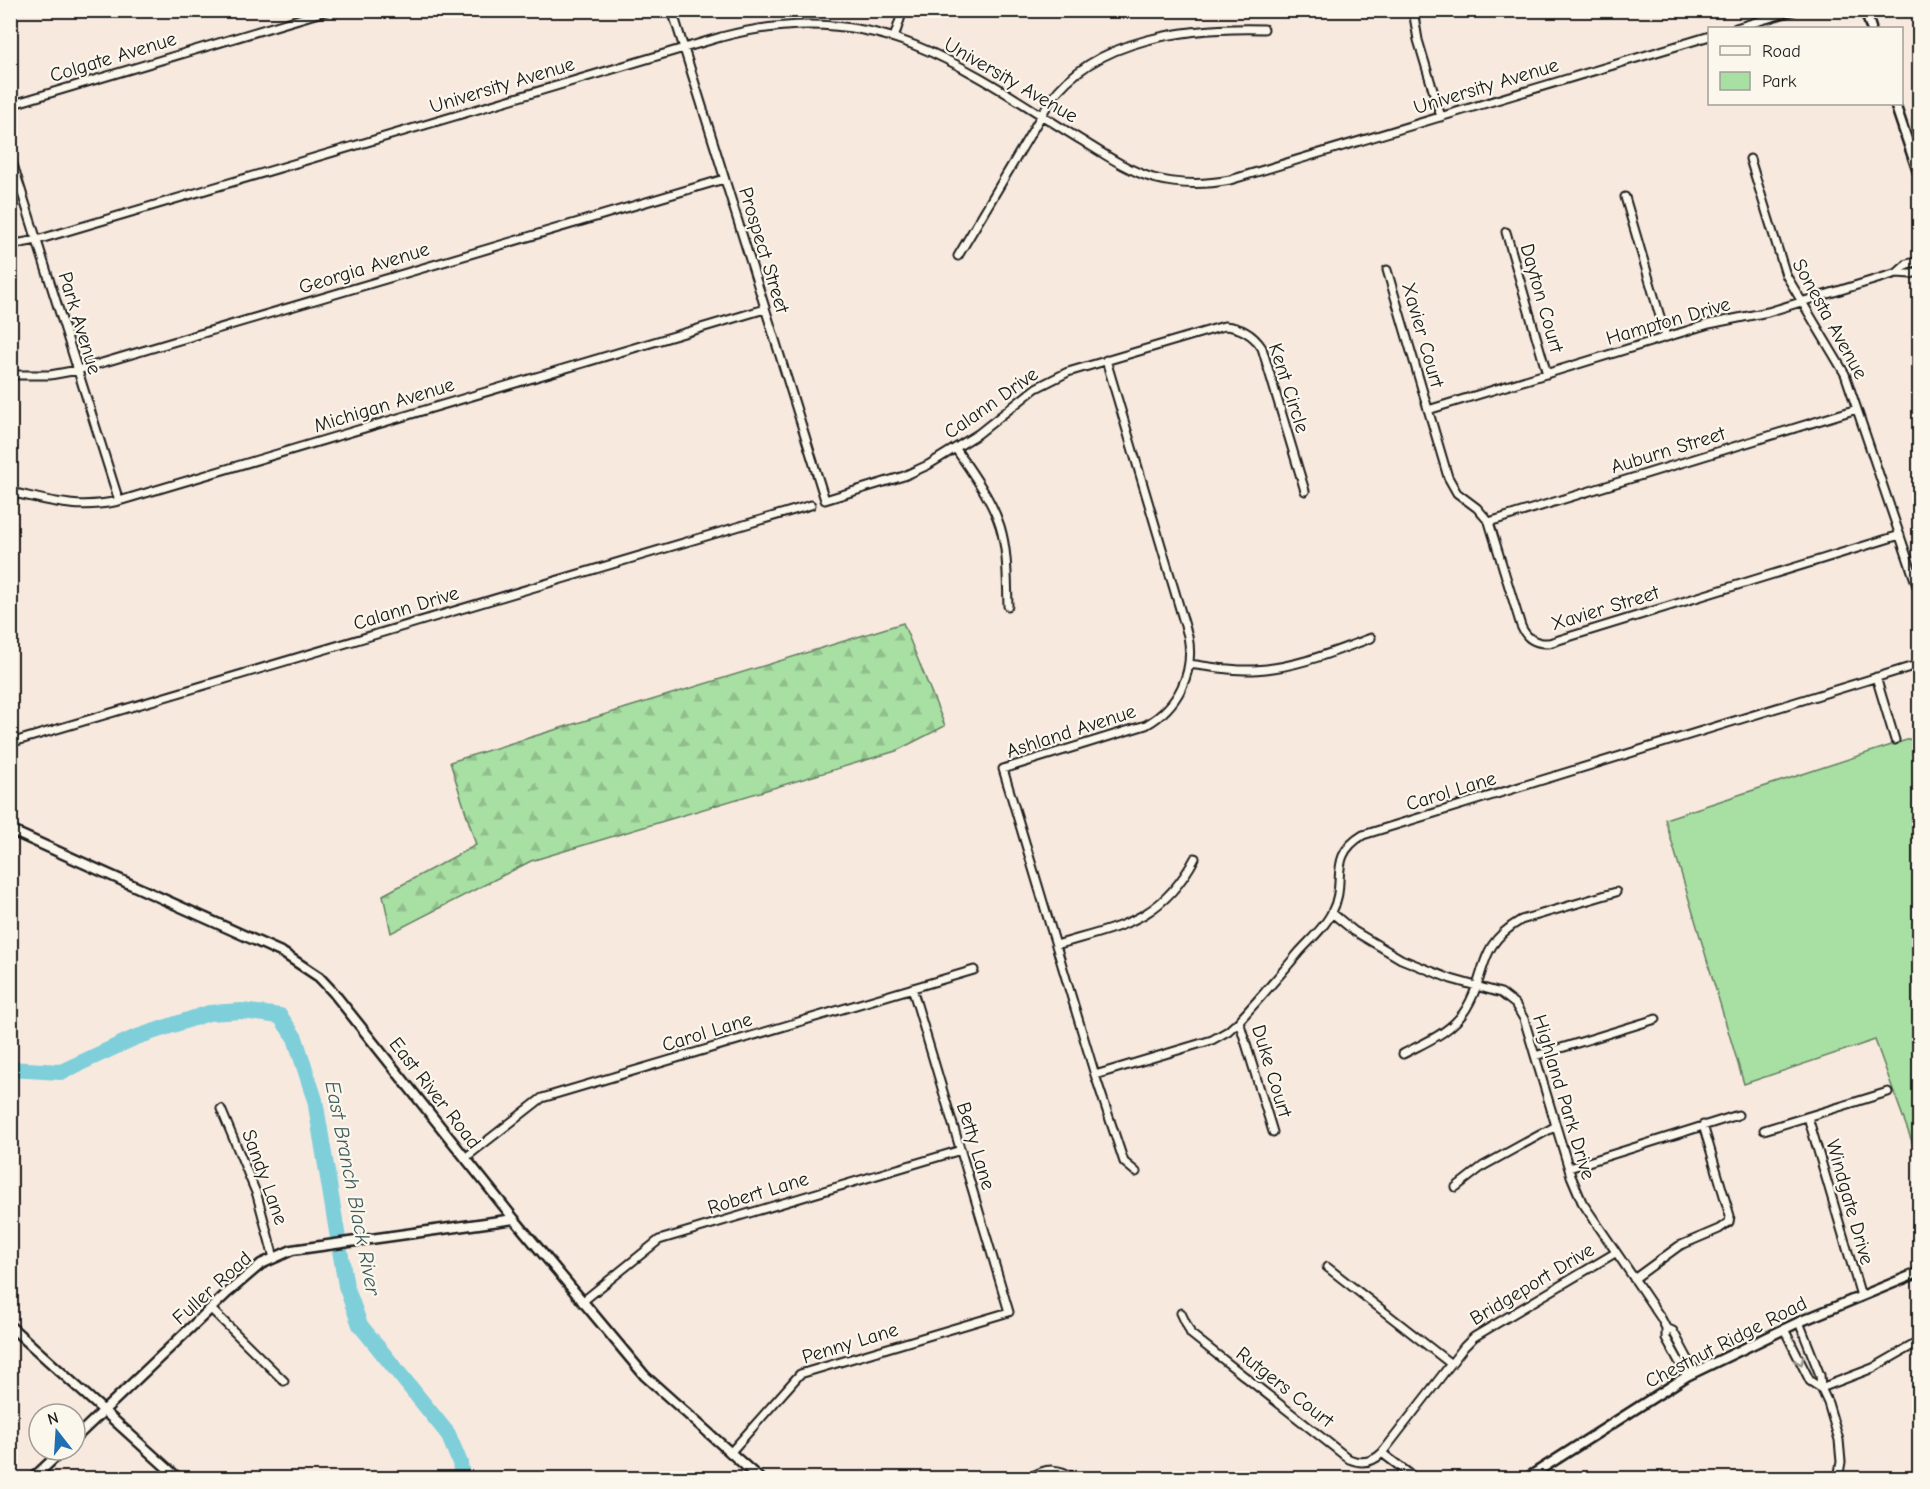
<svg xmlns="http://www.w3.org/2000/svg" width="1930" height="1489" viewBox="0 0 1930 1489" font-family="'Comic Neue',sans-serif">
<style>
.green{fill:#a8dfa3;stroke:#627e60;stroke-width:1.5}
.forest{fill:url(#forest-firs);stroke:#627e60;stroke-width:1.5}
.lines{fill:none;stroke-linecap:round;stroke-linejoin:round}
.river{stroke:#7fcfda;stroke-width:16}
.minor-casing{stroke:#1c1c1c;stroke-width:11}
.tertiary-casing{stroke:#1c1c1c;stroke-width:13}
.minor{stroke:#fbf7ec;stroke-width:7}
.tertiary{stroke:#fbf7ec;stroke-width:8}
.oneway{stroke:#97948e}
.labels{text-anchor:middle;dominant-baseline:central;stroke-width:4.5;stroke-linejoin:round;paint-order:stroke}
.street-label{font-size:20px;fill:#1c1c1c;stroke:#fbf7ec}
.water-label{font-size:21px;font-style:italic;fill:#3f5b5e;stroke:#fbf7ec}
</style>
<defs>
<pattern id="forest-firs" width="22" height="20" patternUnits="userSpaceOnUse" patternTransform="scale(1.5)"><rect width="22" height="20" fill="#a8dfa3"/><path d="M5 1l3.5 6h-7zM16 11l3.5 6h-7z" fill="#90bf8c"/></pattern>
</defs>
<rect width="100%" height="100%" fill="#f8e9df"/>
<filter id="ink" filterUnits="userSpaceOnUse"><feTurbulence type="fractalNoise" baseFrequency=".0167" numOctaves="2"/><feDisplacementMap in="SourceGraphic" scale="12" xChannelSelector="R" yChannelSelector="G"/><feConvolveMatrix kernelMatrix="1 2 1 2 8 2 1 2 1" color-interpolation-filters="sRGB"/></filter>
<g filter="url(#ink)">
<path class="green" d="M1919 736H1920L1919 1161 1875 1040 1744 1084 1665 819Z"/>
<path class="forest" d="M903 623 945 726 896 751 531 861 391 933 383 895 476 845 450 762Z"/>
<g class="lines">
<path class="river" d="M10 1069 61 1072 134 1038 209 1013 242 1011 280 1016 295 1038 315 1100 346 1286 360 1325 448 1434 460 1463 462 1478"/>
<g class="minor-casing">
<path id="minor" d="M672 10 825 500 904 476 928 465 978 434 1036 388 1068 372 1224 326C1241 327 1253 334 1262 348L1305 491
M1413 10 1418 40 1441 117
M1736 28 1796 10
M894 38 903 10
M10 105 329 10
M10 155 119 501
M1750 159 1786 275 1845 374 1920 595
M1625 197 1666 337
M1506 232 1547 374
M10 245 37 240 721 37C785 20 852 20 914 45 972 68 1027 107 1081 140 1104 154 1127 170 1153 178 1179 185 1204 185 1230 180L1710 36
M958 256 1050 101C1095 37 1191 27 1264 29
M1387 270 1448 477 1457 493 1477 508 1489 522 1521 626C1526 638 1535 644 1549 643L1900 535
M1897 273 1907 264 1920 261
M1106 360 1188 636C1195 673 1178 707 1146 725L1003 769 1095 1075 1124 1162 1136 1172
M10 375H50L78 370 724 179
M1428 410 1709 324 1768 312 1897 273 1911 274 1920 271
M956 449C972 473 991 498 1000 526 1008 552 1007 580 1008 606
M10 492C52 501 75 510 119 501L765 309
M1489 522 1857 409
M1189 664C1211 667 1233 671 1254 670 1295 668 1333 652 1371 638
M1876 677 1895 740
M10 743 811 505
M1332 913 1354 931 1401 959 1451 979 1501 993 1515 1004 1524 1019 1571 1176 1582 1202 1661 1318 1666 1328V1338L1687 1376
M1056 945C1120 926 1161 922 1195 858
M1239 1021 1273 1132
M1403 1054C1426 1042 1452 1032 1466 1009 1489 972 1475 947 1521 920L1616 892
M1535 1056 1656 1019
M1095 1075 1212 1040 1228 1031 1239 1021C1260 998 1280 975 1300 951 1311 939 1325 927 1332 912 1348 882 1326 857 1363 835L1920 664
M221 1109 257 1195 274 1258
M1808 1117 1861 1296
M1764 1130 1888 1092
M465 1158 542 1098 974 970
M1569 1168 1738 1115
M1456 1187 1483 1166 1556 1126
M1327 1267 1451 1364
M1634 1279 1679 1246 1719 1229 1729 1222 1730 1216 1703 1125
M582 1302 659 1240 961 1150
M211 1309 284 1381
M1181 1313 1191 1334 1349 1459C1361 1464 1372 1463 1382 1453L1464 1347 1474 1337 1615 1253
M1799 1322 1820 1375 1821 1388 1828 1403 1839 1440 1841 1462 1838 1478
M1666 1328 1673 1331 1695 1372
M1784 1329 1810 1381 1821 1388
M1821 1388 1873 1368 1920 1341
M730 1453 800 1374 1009 1312 912 988
M1382 1453 1415 1478
M1031 1478C1045 1467 1060 1468 1074 1478"/>
</g>
<g class="tertiary-casing">
<path id="tertiary" d="M1865 10 1871 28
M1895 104 1920 178
M10 830 283 953 319 977 333 992 514 1219 645 1376 759 1478
M10 1326 178 1478
M75 1438 226 1294 261 1264 292 1250 514 1219
M33 1478 63 1450
M1527 1478 1687 1376 1799 1322 1920 1272"/>
</g>
<use href="#minor" class="minor"/>
<use href="#tertiary" class="tertiary"/>
</g>
<defs><path id="oneway-chevron" d="M-2-3.5L2.5 0L-2 3.5" fill="none" stroke-width="1.6" stroke-linecap="round" stroke-linejoin="round" transform="scale(1.5)"/></defs>
<use class="oneway" href="#oneway-chevron" transform="translate(1800 1361) rotate(64)"/>
</g>
<g class="labels">
<g class="street-label">
<text transform="translate(113 57) rotate(-17)">Colgate Avenue</text>
<text transform="translate(1011 80) rotate(30)">University Avenue</text>
<text transform="translate(502 85) rotate(-17)">University Avenue</text>
<text transform="translate(1486 86) rotate(-17)">University Avenue</text>
<text transform="translate(764 250) rotate(73)">Prospect Street</text>
<text transform="translate(364 268) rotate(-17)">Georgia Avenue</text>
<text transform="translate(1542 298) rotate(74)">Dayton Court</text>
<text transform="translate(1830 319) rotate(61)">Sonesta Avenue</text>
<text transform="translate(1668 321) rotate(-16)">Hampton Drive</text>
<text transform="translate(80 323) rotate(73)">Park Avenue</text>
<text transform="translate(1423 335) rotate(74)">Xavier Court</text>
<text transform="translate(1289 388) rotate(72)">Kent Circle</text>
<text transform="translate(991 403) rotate(-35)">Calann Drive</text>
<text transform="translate(384 405) rotate(-17)">Michigan Avenue</text>
<text transform="translate(1668 450) rotate(-17)">Auburn Street</text>
<text transform="translate(406 608) rotate(-17)">Calann Drive</text>
<text transform="translate(1605 608) rotate(-17)">Xavier Street</text>
<text transform="translate(1071 731) rotate(-18)">Ashland Avenue</text>
<text transform="translate(1451 791) rotate(-17)">Carol Lane</text>
<text transform="translate(707 1032) rotate(-17)">Carol Lane</text>
<text transform="translate(1272 1071) rotate(73)">Duke Court</text>
<text transform="translate(435 1093) rotate(52)">East River Road</text>
<text transform="translate(1564 1097) rotate(73)">Highland Park Drive</text>
<text transform="translate(976 1146) rotate(73)">Betty Lane</text>
<text transform="translate(265 1177) rotate(70)">Sandy Lane</text>
<text transform="translate(758 1193) rotate(-17)">Robert Lane</text>
<text transform="translate(1850 1202) rotate(74)">Windgate Drive</text>
<text transform="translate(1532 1284) rotate(-31)">Bridgeport Drive</text>
<text transform="translate(212 1288) rotate(-42)">Fuller Road</text>
<text transform="translate(1726 1342) rotate(-27)">Chestnut Ridge Road</text>
<text transform="translate(850 1343) rotate(-17)">Penny Lane</text>
<text transform="translate(1285 1387) rotate(38)">Rutgers Court</text>
</g>
<g class="water-label">
<text transform="translate(353 1188) rotate(79)">East Branch Black River</text>
</g>
</g>
<rect width="1930" height="1489" fill="none" stroke="#fbf7ec" stroke-width="36"/>
<rect x="18" y="18" width="1894" height="1453" fill="none" stroke="#1c1c1c" stroke-width="2" filter="url(#ink)"/>
<rect x="1708" y="27" width="195" height="78" fill="#fbf7ec" stroke="#a29f99" stroke-width="1.5"/>
<rect x="1720" y="46" width="30" height="9" fill="#fbf7ec" stroke="#a29f99" stroke-width="1.5"/>
<text x="1762" y="57" font-size="18" fill="#1c1c1c">Road</text>
<rect x="1720" y="72" width="30" height="18" fill="#a8dfa3" stroke="#a29f99" stroke-width="1.5"/>
<text x="1762" y="87" font-size="18" fill="#1c1c1c">Park</text>
<g transform="translate(57 1432) rotate(343)"><circle r="28" fill="#fbf7ec" stroke="#a29f99" stroke-width="1.5"/>
<path d="M0-4.5L10 22L0 15L-10 22Z" fill="#1f6fb2"/>
<text y="-9" font-size="16" font-weight="bold" text-anchor="middle" fill="#1c1c1c">N</text>
</g>
</svg>
